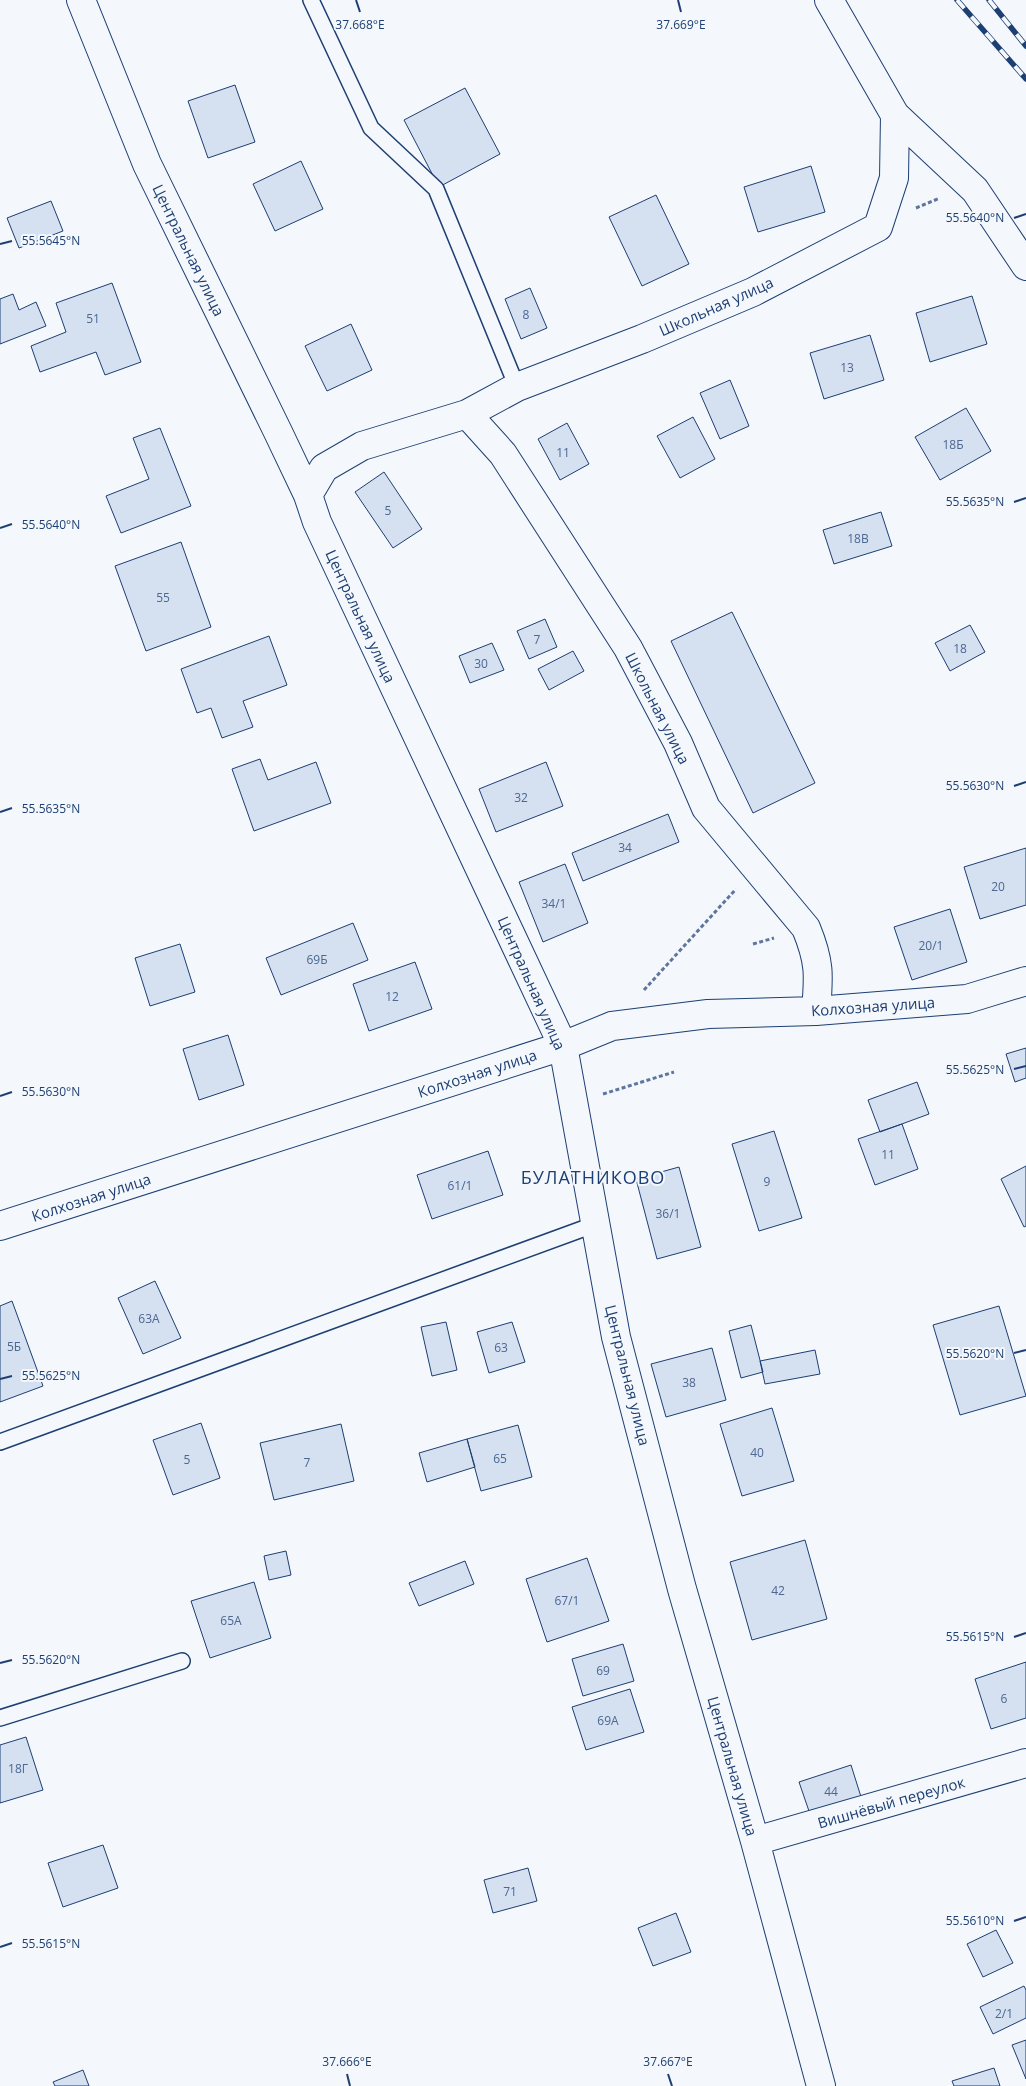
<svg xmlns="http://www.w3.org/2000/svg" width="1026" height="2086" font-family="'Open Sans',sans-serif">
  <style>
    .building { fill: #d5e0f0; stroke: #1d3f73 }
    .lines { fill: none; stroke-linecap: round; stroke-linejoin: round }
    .lane-casing { stroke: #1d3f73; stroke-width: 18 }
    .street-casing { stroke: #1d3f73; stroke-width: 30 }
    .path { stroke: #5e769c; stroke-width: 3; stroke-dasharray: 4 2.5; stroke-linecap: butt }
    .lane { stroke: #f4f7fb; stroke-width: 15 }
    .street { stroke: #f4f7fb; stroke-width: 28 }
    .rail-casing { stroke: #1d3f73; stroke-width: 5.5 }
    .rail { stroke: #f4f7fb; stroke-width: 4; stroke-dasharray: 11; stroke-linecap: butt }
    .ticks { fill: none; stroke: #1d3f73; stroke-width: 2 }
    .labels { text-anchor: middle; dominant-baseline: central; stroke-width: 4; stroke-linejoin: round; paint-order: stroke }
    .number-label { font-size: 12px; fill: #4b6792 }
    .street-label { font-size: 15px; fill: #1d3f73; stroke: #f4f7fb }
    .quarter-label { font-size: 18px; letter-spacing: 1px; fill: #1d3f73; stroke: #f4f7fb }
    .ticks-label { font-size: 12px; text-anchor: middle; fill: #1d3f73; stroke: #f4f7fb; stroke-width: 4; stroke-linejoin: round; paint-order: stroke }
  </style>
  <rect width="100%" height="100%" fill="#f4f7fb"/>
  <path class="building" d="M235,85L255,142L208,158L188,101Z
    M465,88L500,154L439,187L404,120Z
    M301,161L323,209L275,231L253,184Z
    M811,166L825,212L758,232L744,187Z
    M656,195L689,264L642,286L609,217Z
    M51,201L63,231L19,248L7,218Z
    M112,283L141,362L105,375L96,352L40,372L31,346L66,332L56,303Z
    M530,288L547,328L521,339L505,299Z
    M13,294L19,310L36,302L46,326L0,344V299Z
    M972,296L987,344L930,362L916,313Z
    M351,324L372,370L327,391L305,346Z
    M870,335L884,380L824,399L810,353Z
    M730,380L749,426L720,439L700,393Z
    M966,408L991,451L940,480L915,437Z
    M693,417L715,459L680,478L657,436Z
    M567,423L589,464L560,480L538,439Z
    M160,428L191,506L121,533L106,496L149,479L133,438Z
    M384,472L422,529L393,548L355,492Z
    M881,512L892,546L834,564L823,530Z
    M181,542L211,627L146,651L115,566Z
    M732,612L815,783L753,813L671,641Z
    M545,619L557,647L529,659L517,631Z
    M970,625L985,652L950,671L935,643Z
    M269,636L287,685L243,701L253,727L222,738L211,708L197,713L181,669Z
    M492,643L504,670L470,683L459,656Z
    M573,651L584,671L549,690L538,669Z
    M260,759L268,780L316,762L331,803L254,831L232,769Z
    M546,762L563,806L496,832L479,789Z
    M668,814L679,842L583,881L572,853Z
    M1026,848V905L980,919L964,867Z
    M565,864L588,923L543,942L519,882Z
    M950,909L967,962L912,980L894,927Z
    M353,923L368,960L281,995L266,958Z
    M180,944L195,992L150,1006L135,958Z
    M415,962L432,1009L369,1031L353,984Z
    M228,1035L244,1085L199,1100L183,1049Z
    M1026,1048V1078L1015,1082L1006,1054Z
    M917,1082L929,1114L880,1132L868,1100Z
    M902,1124L918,1169L875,1185L858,1139Z
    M774,1131L802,1218L759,1231L732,1144Z
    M488,1151L503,1195L432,1219L417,1175Z
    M1026,1166V1226L1024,1227L1001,1179Z
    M679,1167L701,1247L657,1259L636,1179Z
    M155,1281L181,1338L143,1354L118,1298Z
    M12,1301L43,1386L0,1402V1306Z
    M999,1306L1026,1396L960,1415L933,1325Z
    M446,1322L457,1370L432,1376L421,1327Z
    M512,1322L525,1362L489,1373L477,1332Z
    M751,1325L763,1372L741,1378L729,1331Z
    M712,1348L726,1400L666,1417L651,1364Z
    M815,1350L820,1374L765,1384L760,1361Z
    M772,1408L794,1481L742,1496L720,1424Z
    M201,1423L220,1478L173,1495L153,1440Z
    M341,1424L354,1481L274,1500L260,1443Z
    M518,1425L532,1477L481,1491L467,1439Z
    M467,1439L475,1467L427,1482L419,1453Z
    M805,1540L827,1619L752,1640L730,1562Z
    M286,1551L291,1575L269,1580L264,1556Z
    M587,1558L609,1621L547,1642L526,1579Z
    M465,1561L474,1584L419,1606L409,1583Z
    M254,1582L271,1638L210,1658L191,1601Z
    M623,1644L634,1681L583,1696L572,1659Z
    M1026,1662V1718L991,1729L975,1679Z
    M630,1689L644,1732L586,1750L572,1707Z
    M26,1737L43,1790L0,1803V1745Z
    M851,1765L862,1800L811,1817L799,1782Z
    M103,1845L118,1888L63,1907L48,1863Z
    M528,1868L537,1901L493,1913L484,1880Z
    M676,1913L691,1952L653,1966L638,1928Z
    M996,1930L1013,1963L983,1977L967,1944Z
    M1024,1986L1026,1990V2018L993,2034L980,2007Z
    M1026,2040V2079L1012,2045Z
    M994,2068L1000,2086H954L952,2081Z
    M83,2070L89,2086H55L53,2082Z"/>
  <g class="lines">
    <g class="lane-casing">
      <path id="lane" d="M311,0L371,128L436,189L517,387
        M0,1442L596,1224
        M0,1718L182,1661"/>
    </g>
    <g class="street-casing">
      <path id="street" d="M81,0L147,164L278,432L308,495L317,522L563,1046L616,1337L682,1589L755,1841L821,2086
        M895,115L975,190L1026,266
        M467,414L503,454L628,648L678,743L706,808L806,928C820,962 819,975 816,1011
        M308,495L324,468L362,446L467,414L517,387L642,339L753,292L878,227L894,178L895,115L829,0
        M0,1226L563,1046L612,1026L708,1014L816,1011L967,999L1026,981
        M755,1841L1026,1763"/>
    </g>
    <path class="path" d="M916,208L940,198
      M753,944L774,938
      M644,990L736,889
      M603,1094L674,1072"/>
    <use href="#lane" class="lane"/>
    <use href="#street" class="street"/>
    <g class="rail-casing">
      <path id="rail" d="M957,0L1026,79
        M989,0L1026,46"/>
    </g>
    <use href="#rail" class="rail"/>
  </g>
  <path class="ticks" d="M356,0L360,12M678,0L681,12M1014,218L1026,214M0,244L12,241M1014,502L1026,498M0,528L12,524M1014,786L1026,782M0,812L12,808M1014,1069L1026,1066M0,1096L12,1092M1014,1353L1026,1350M0,1379L12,1376M1014,1637L1026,1633M0,1663L12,1660M1014,1921L1026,1917M0,1947L12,1943M347,2074L350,2086M668,2074L672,2086"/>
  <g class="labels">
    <g class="number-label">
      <text x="526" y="314">8</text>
      <text x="93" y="318">51</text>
      <text x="847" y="367">13</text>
      <text x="953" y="444">18Б</text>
      <text x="563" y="452">11</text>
      <text x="388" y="510">5</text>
      <text x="858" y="538">18В</text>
      <text x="163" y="597">55</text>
      <text x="537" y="639">7</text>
      <text x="960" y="648">18</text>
      <text x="481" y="663">30</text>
      <text x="521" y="797">32</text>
      <text x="625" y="847">34</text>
      <text x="998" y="886">20</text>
      <text x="554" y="903">34/1</text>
      <text x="931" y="945">20/1</text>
      <text x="317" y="959">69Б</text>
      <text x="392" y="996">12</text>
      <text x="888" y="1154">11</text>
      <text x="767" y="1181">9</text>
      <text x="460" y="1185">61/1</text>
      <text x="668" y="1213">36/1</text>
      <text x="149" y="1318">63А</text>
      <text x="14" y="1346">5Б</text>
      <text x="501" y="1347">63</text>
      <text x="689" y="1382">38</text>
      <text x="757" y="1452">40</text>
      <text x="500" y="1458">65</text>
      <text x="187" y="1459">5</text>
      <text x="307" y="1462">7</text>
      <text x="778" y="1590">42</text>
      <text x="567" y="1600">67/1</text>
      <text x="231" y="1620">65А</text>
      <text x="603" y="1670">69</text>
      <text x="1004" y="1698">6</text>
      <text x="608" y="1720">69А</text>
      <text x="18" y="1768">18Г</text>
      <text x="831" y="1791">44</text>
      <text x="510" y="1891">71</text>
      <text x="1004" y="2013">2/1</text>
    </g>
    <g class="street-label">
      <text transform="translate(189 250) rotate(64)">Центральная улица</text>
      <text transform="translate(716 306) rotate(-24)">Школьная улица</text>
      <text transform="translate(361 616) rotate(65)">Центральная улица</text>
      <text transform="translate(658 708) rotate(63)">Школьная улица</text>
      <text transform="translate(532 983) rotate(66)">Центральная улица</text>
      <text transform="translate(873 1006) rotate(-4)">Колхозная улица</text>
      <text transform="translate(477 1073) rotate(-18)">Колхозная улица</text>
      <text transform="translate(91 1197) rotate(-18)">Колхозная улица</text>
      <text transform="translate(628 1375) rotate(76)">Центральная улица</text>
      <text transform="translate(733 1766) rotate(74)">Центральная улица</text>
      <text transform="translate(891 1802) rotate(-16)">Вишнёвый переулок</text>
    </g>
    <g class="quarter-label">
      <text x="593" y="1177">БУЛАТНИКОВО</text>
    </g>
  </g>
  <g class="ticks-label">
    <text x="360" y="29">37.668°E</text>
    <text x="681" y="29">37.669°E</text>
    <text x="975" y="222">55.5640°N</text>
    <text x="51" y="245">55.5645°N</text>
    <text x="975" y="506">55.5635°N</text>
    <text x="51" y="529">55.5640°N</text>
    <text x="975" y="790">55.5630°N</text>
    <text x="51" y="813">55.5635°N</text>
    <text x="975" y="1074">55.5625°N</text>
    <text x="51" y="1096">55.5630°N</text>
    <text x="975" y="1358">55.5620°N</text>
    <text x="51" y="1380">55.5625°N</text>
    <text x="975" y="1641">55.5615°N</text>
    <text x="51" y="1664">55.5620°N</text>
    <text x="975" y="1925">55.5610°N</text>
    <text x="51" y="1948">55.5615°N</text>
    <text x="347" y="2066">37.666°E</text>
    <text x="668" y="2066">37.667°E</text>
  </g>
</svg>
